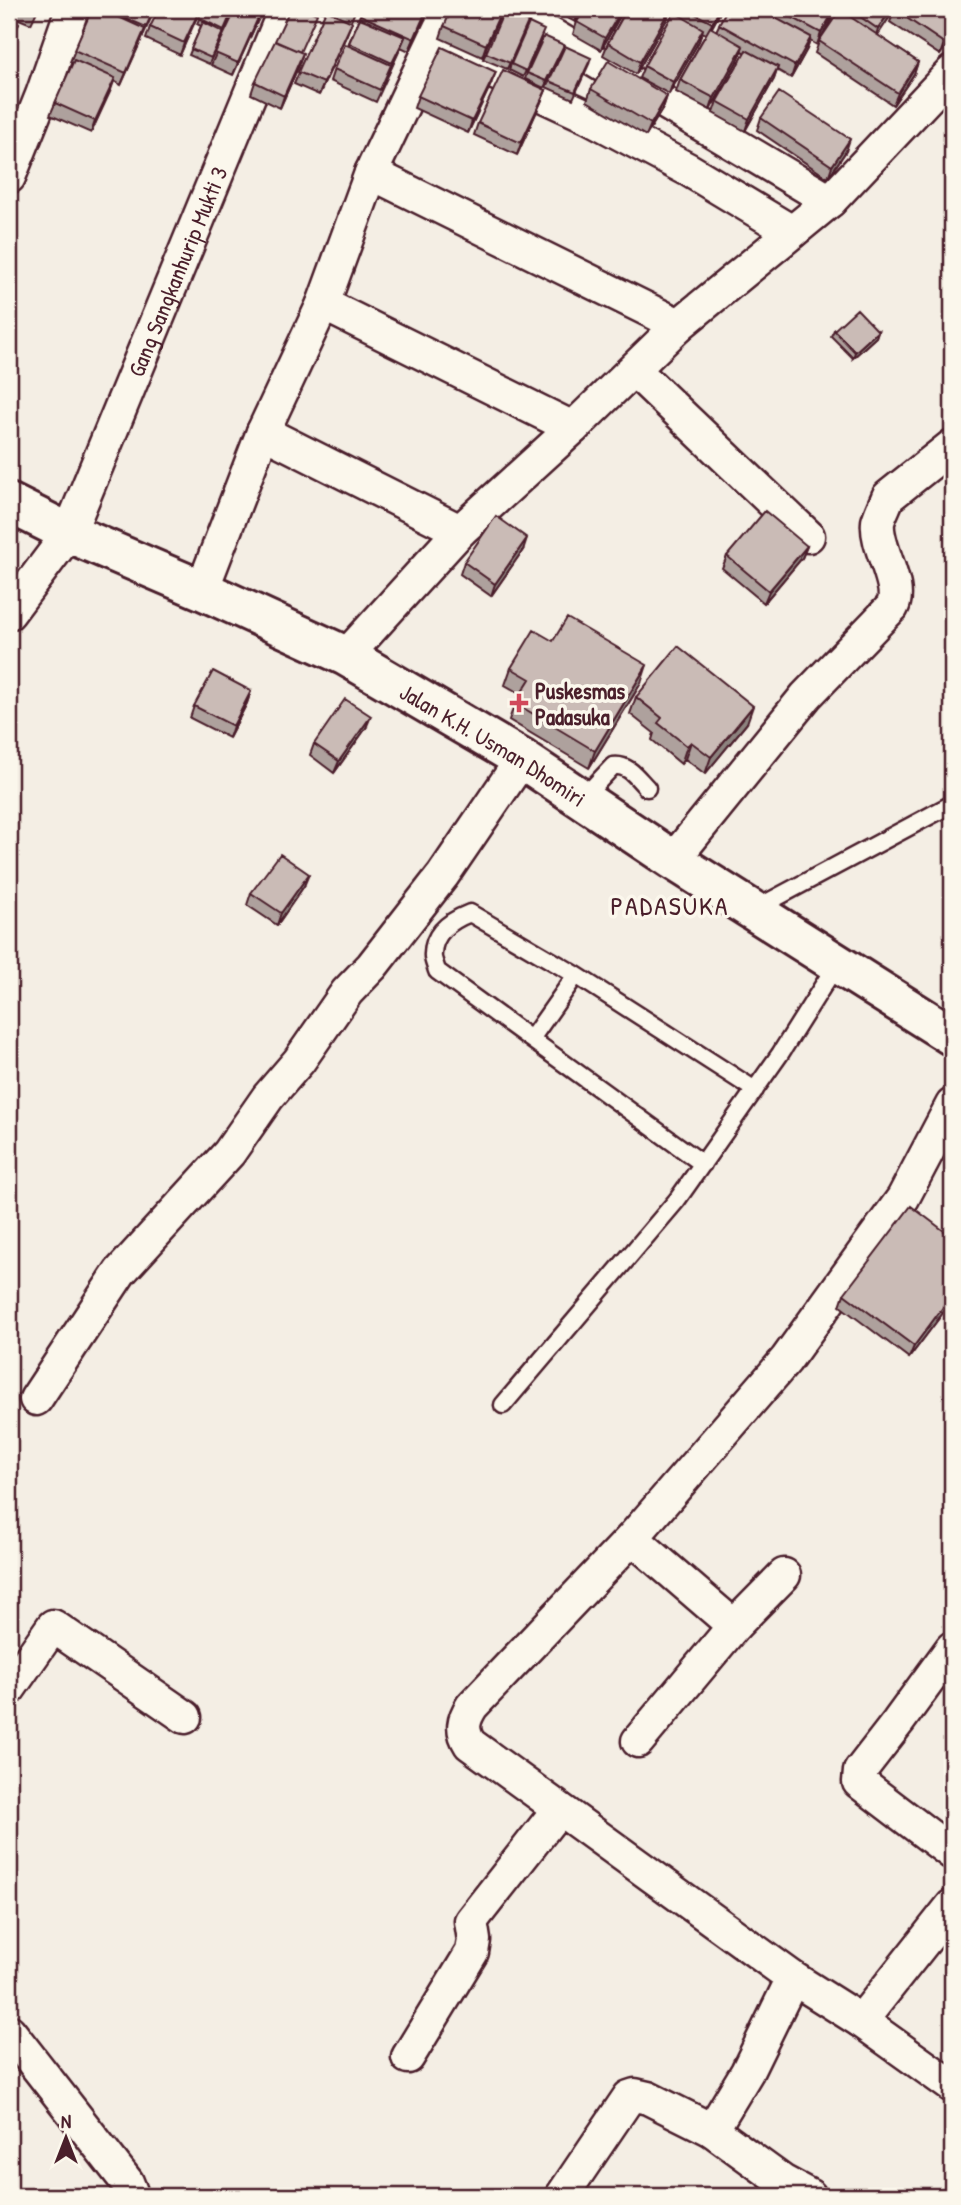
<svg xmlns="http://www.w3.org/2000/svg" width="961" height="2205" font-family="'Patrick Hand',sans-serif">
  <style>
    .lines { fill: none; stroke-linecap: round; stroke-linejoin: round }
    .lane-casing { stroke: #4a1f2b; stroke-width: 21 }
    .street-casing { stroke: #4a1f2b; stroke-width: 37 }
    .secondary-casing { stroke: #4a1f2b; stroke-width: 44 }
    .lane { stroke: #fbf7ec; stroke-width: 16 }
    .street { stroke: #fbf7ec; stroke-width: 32 }
    .secondary { stroke: #fbf7ec; stroke-width: 38 }
    .wall { fill: #aea19d; stroke: #4a1f2b; stroke-width: 2 }
    .shaded-wall { fill: #8d837f; stroke: #4a1f2b; stroke-width: 2 }
    .building { fill: #cabbb6; stroke: #4a1f2b; stroke-width: 2 }
    .poi-dot { fill: #d1495b; stroke: #fbf7ec; stroke-width: 2.5 }
    .labels { text-anchor: middle; dominant-baseline: central; stroke-width: 7; stroke-linejoin: round; paint-order: stroke }
    .street-label { font-size: 23px; fill: #4a1f2b; stroke: #fbf7ec }
    .poi-label { font-size: 23px; font-weight: bold; fill: #4a1f2b; stroke: #fbf7ec; text-anchor: start }
    .quarter-label { font-size: 26px; letter-spacing: 2px; fill: #4a1f2b; stroke: #fbf7ec }
  </style>
  <rect width="100%" height="100%" fill="#f4eee4"/>
  <filter id="ink" filterUnits="userSpaceOnUse"><feTurbulence type="fractalNoise" baseFrequency=".0143" numOctaves="2"/><feDisplacementMap in="SourceGraphic" scale="14" xChannelSelector="R" yChannelSelector="G"/><feConvolveMatrix kernelMatrix="1 2 1 2 8 2 1 2 1" color-interpolation-filters="sRGB"/></filter>
  <g filter="url(#ink)">
    <g class="lines">
      <g class="lane-casing">
        <path id="lane" d="M582,799L613,766C629,764 637,778 647,788
          M755,909L952,804
          M531,1039L576,975
          M703,1164L437,971C436,966 432,959 433,954C433,932 452,920 470,913L576,975L755,1090
          M503,1405L677,1200L780,1054L838,962"/>
      </g>
      <g class="street-casing">
        <g id="street">
          <path d="M508,9L830,201"/>
          <path d="M458,56L589,117L689,170L792,232"/>
          <path d="M371,173L679,325"/>
          <path d="M9,177L42,95L72,9"/>
          <path d="M323,304L573,428"/>
          <path d="M634,370L808,536"/>
          <path d="M263,432L460,531"/>
          <path d="M202,590L263,432L323,304L371,173L449,9"/>
          <path id="s1" d="M9,613L69,533L285,9"/>
          <path d="M346,656L460,531L573,428L679,325L830,201L952,72"/>
          <path d="M673,860L806,696L892,607C904,586 875,548 878,522C880,514 885,505 888,497L952,446"/>
          <path d="M952,1105L903,1198L786,1360L632,1538L472,1706C463,1720 461,1730 470,1744L793,1978L861,2021L952,2086"/>
          <path d="M36,1399L120,1272L229,1153L268,1097L299,1061L347,992L372,966L443,875L522,759"/>
          <path d="M632,1538L734,1626"/>
          <path d="M952,1648L898,1722L860,1771L859,1782L952,1853"/>
          <path d="M9,1689L53,1626L185,1717"/>
          <path d="M638,1741L734,1626L784,1575"/>
          <path d="M861,2021L952,1906"/>
          <path d="M9,2031L127,2182L131,2192L130,2196"/>
          <path d="M408,2057L472,1952L474,1940L471,1921L559,1809"/>
          <path d="M712,2130L747,2072L793,1978"/>
          <path d="M562,2196L629,2097L635,2095L648,2098L712,2130L782,2181L810,2196"/>
        </g>
      </g>
      <g class="secondary-casing">
        <g id="secondary">
          <path id="s2" d="M9,503L69,533L202,590L346,656L522,759L673,860L952,1036"/>
        </g>
      </g>
      <use href="#lane" class="lane"/>
      <use href="#street" class="street"/>
      <use href="#secondary" class="secondary"/>
    </g>
    <path class="wall" d="M9,9H38L31,24L9,15Z
      M89,9H155L121,85L114,81L91,133L50,115L73,63L70,62L89,16L87,15Z
      M200,9L180,55L146,39L150,27Z
      M203,9H232L229,14V20L209,64L189,55L201,26L197,24Z
      M236,9H263L233,75L211,65Z
      M315,9H356L351,21L347,34L319,95L294,84L325,13Z
      M428,9L409,51L401,47L376,102L330,81L334,69L348,45L360,15Z
      M503,9L482,57L440,38L444,26Z
      M551,9H583L575,22Z
      M585,9H624L601,50L573,34L577,22Z
      M627,9H677L674,13H675L677,9H722L711,28L716,31L727,9H779L774,17L777,19L781,9H835L832,18L820,40L843,9H895L877,35L918,62L914,74L893,105L815,53L819,42L817,45L810,41L807,49L791,78L777,70L774,79L745,131L713,113L717,101L745,53L742,51L739,58L710,110L676,92L680,80L706,34L702,32L699,41L669,94L639,78L644,66L674,13L670,11L667,19L636,74L603,55L608,43Z
      M895,10L952,37L940,55L890,22Z
      M528,22L507,69L483,59L486,53Z
      M542,37L523,77L509,70L511,64Z
      M564,45L544,88L525,79L527,73Z
      M300,52L299,65L280,108L251,94L255,82Z
      M589,64L573,99L546,87L549,81Z
      M491,84L468,133L414,108L418,96Z
      M591,89L667,96L663,108L646,136L587,101Z
      M546,90L541,102L517,155L474,135L478,123Z
      M761,118L846,151L828,178L757,130Z
      M834,330L878,331L876,337L853,358L831,336Z
      M807,546L802,558L764,603L722,568L727,556Z
      M523,550L491,596L460,574L464,562Z
      M553,641L641,683L589,768L509,720L515,703L521,694L505,685L511,668Z
      M251,691L247,703L229,738L190,718L194,706Z
      M636,697L747,723L705,774L685,759L681,764L652,740L654,733L630,714Z
      M366,728L334,773L310,755L314,744Z
      M304,886L277,925L247,905L251,893Z
      M844,1294L952,1301L909,1358L840,1306Z"/>
    <path class="shaded-wall" d="M200,9L198,15L180,55L184,43Z
      M262,9H263L233,75L238,63Z
      M427,9H428L409,51L414,39Z
      M502,9H503L482,57L486,45Z
      M580,9H583L575,22Z
      M622,9H624L601,50L605,38Z
      M670,9L667,19L636,74L640,62Z
      M720,9H722L708,35L712,23Z
      M835,9L832,18L817,45L821,33Z
      M891,9H895L874,41L878,29Z
      M352,22L347,34L319,95L324,83Z
      M145,29L141,41L121,85L126,73Z
      M703,29L699,41L669,94L673,82Z
      M952,31V37L940,55L944,43Z
      M405,37L400,49L388,75L392,63Z
      M811,37L807,49L791,78L795,66Z
      M743,46L739,58L710,110L714,98Z
      M303,53L299,65L280,108L284,96Z
      M918,62L914,74L893,105L898,93Z
      M778,67L774,79L745,131L749,119Z
      M496,72L491,84L468,133L472,121Z
      M115,78L111,90L91,133L95,121Z
      M546,90L541,102L517,155L521,143Z
      M667,96L663,108L646,136L651,124Z
      M850,139L846,151L828,178L832,166Z
      M878,331L876,337L853,358L855,352Z
      M527,538L523,550L491,596L495,584Z
      M807,546L802,558L764,603L769,591Z
      M647,665L641,683L589,768L595,751Z
      M251,691L247,703L229,738L233,726Z
      M753,706L747,723L705,774L711,757Z
      M371,716L366,728L334,773L339,761Z
      M691,742L685,759L681,764L687,746Z
      M309,874L304,886L277,925L281,913Z
      M952,1295V1301L909,1358L914,1346Z"/>
    <path class="building" d="M27,9H37L35,12Z
      M92,9H101L145,29L126,73L74,50Z
      M105,9H154L146,27Z
      M159,9H200L184,43L150,27Z
      M203,9H219L231,14L224,30L199,18Z
      M236,9H262L238,63L215,53Z
      M290,9H306L317,14L300,52L275,41Z
      M345,9H355L354,12Z
      M363,9H427L414,39L360,15Z
      M452,9H502L486,45L444,26Z
      M585,9H622L605,38L577,22Z
      M627,9H670L640,62L608,43Z
      M686,9H720L712,23Z
      M727,9H759L811,37L795,66L719,24Z
      M781,9H835L821,33L780,11Z
      M849,9H891L878,29Z
      M896,9H952V31L944,43L895,10Z
      M326,10L352,22L324,83L298,72Z
      M840,10L918,62L898,93L819,41Z
      M504,11L528,22L510,63L486,53Z
      M674,12L703,29L673,82L644,66Z
      M360,18L405,37L392,63L349,43Z
      M9,19L19,23L9,47Z
      M203,22L223,32L211,58L191,49Z
      M529,23L544,30L526,71L511,64Z
      M710,27L743,46L714,98L680,80Z
      M544,36L564,45L546,81L527,73Z
      M275,41L303,53L284,96L255,82Z
      M345,44L391,65L380,90L334,69Z
      M565,46L591,58L575,92L549,81Z
      M442,47L496,72L472,121L418,96Z
      M746,50L778,67L749,119L717,101Z
      M74,60L115,78L95,121L55,103Z
      M608,61L667,96L651,124L591,89Z
      M503,70L546,90L521,143L478,123Z
      M779,92L850,139L832,166L761,118Z
      M857,309L878,331L855,352L834,330Z
      M765,511L807,546L769,591L727,556Z
      M496,516L527,538L495,584L464,562Z
      M567,618L647,665L595,751L515,703L530,679L511,668L534,630L553,641Z
      M678,646L753,706L711,757L691,742L687,746L658,723L662,718L636,697Z
      M213,671L251,691L233,726L194,706Z
      M345,699L371,716L339,761L314,744Z
      M280,854L309,874L281,913L251,893Z
      M911,1206L952,1237V1295L914,1346L844,1294Z"/>
  </g>
  <path class="poi-dot" d="M515.5 692.5h7v7h7v7h-7v7h-7v-7h-7v-7h7z"/>
  <g class="labels">
    <g class="street-label">
      <text stroke="none"><textPath href="#s1" startOffset="383">Gang Sangkanhurip Mukti 3</textPath></text>
      <text stroke="none"><textPath href="#s2" startOffset="542">Jalan K.H. Usman Dhomiri</textPath></text>
    </g>
    <g class="poi-label">
      <text x="535" y="690">Puskesmas<tspan x="535" dy="26">Padasuka</tspan></text>
    </g>
    <g class="quarter-label">
      <text x="670" y="905">PADASUKA</text>
    </g>
  </g>
  <rect width="961" height="2205" fill="none" stroke="#fbf7ec" stroke-width="35"/>
  <rect x="18" y="18" width="926" height="2170" fill="none" stroke="#4a1f2b" stroke-width="2.5" filter="url(#ink)"/>
  <g transform="translate(66 2138)" stroke="#fbf7ec" stroke-width="5" paint-order="stroke">
  <path d="M0-5L12 26L0 18L-12 26Z" fill="#4a1f2b"/>
  <text y="-10" font-size="19" font-weight="bold" text-anchor="middle" fill="#4a1f2b">N</text>
  </g>
</svg>
